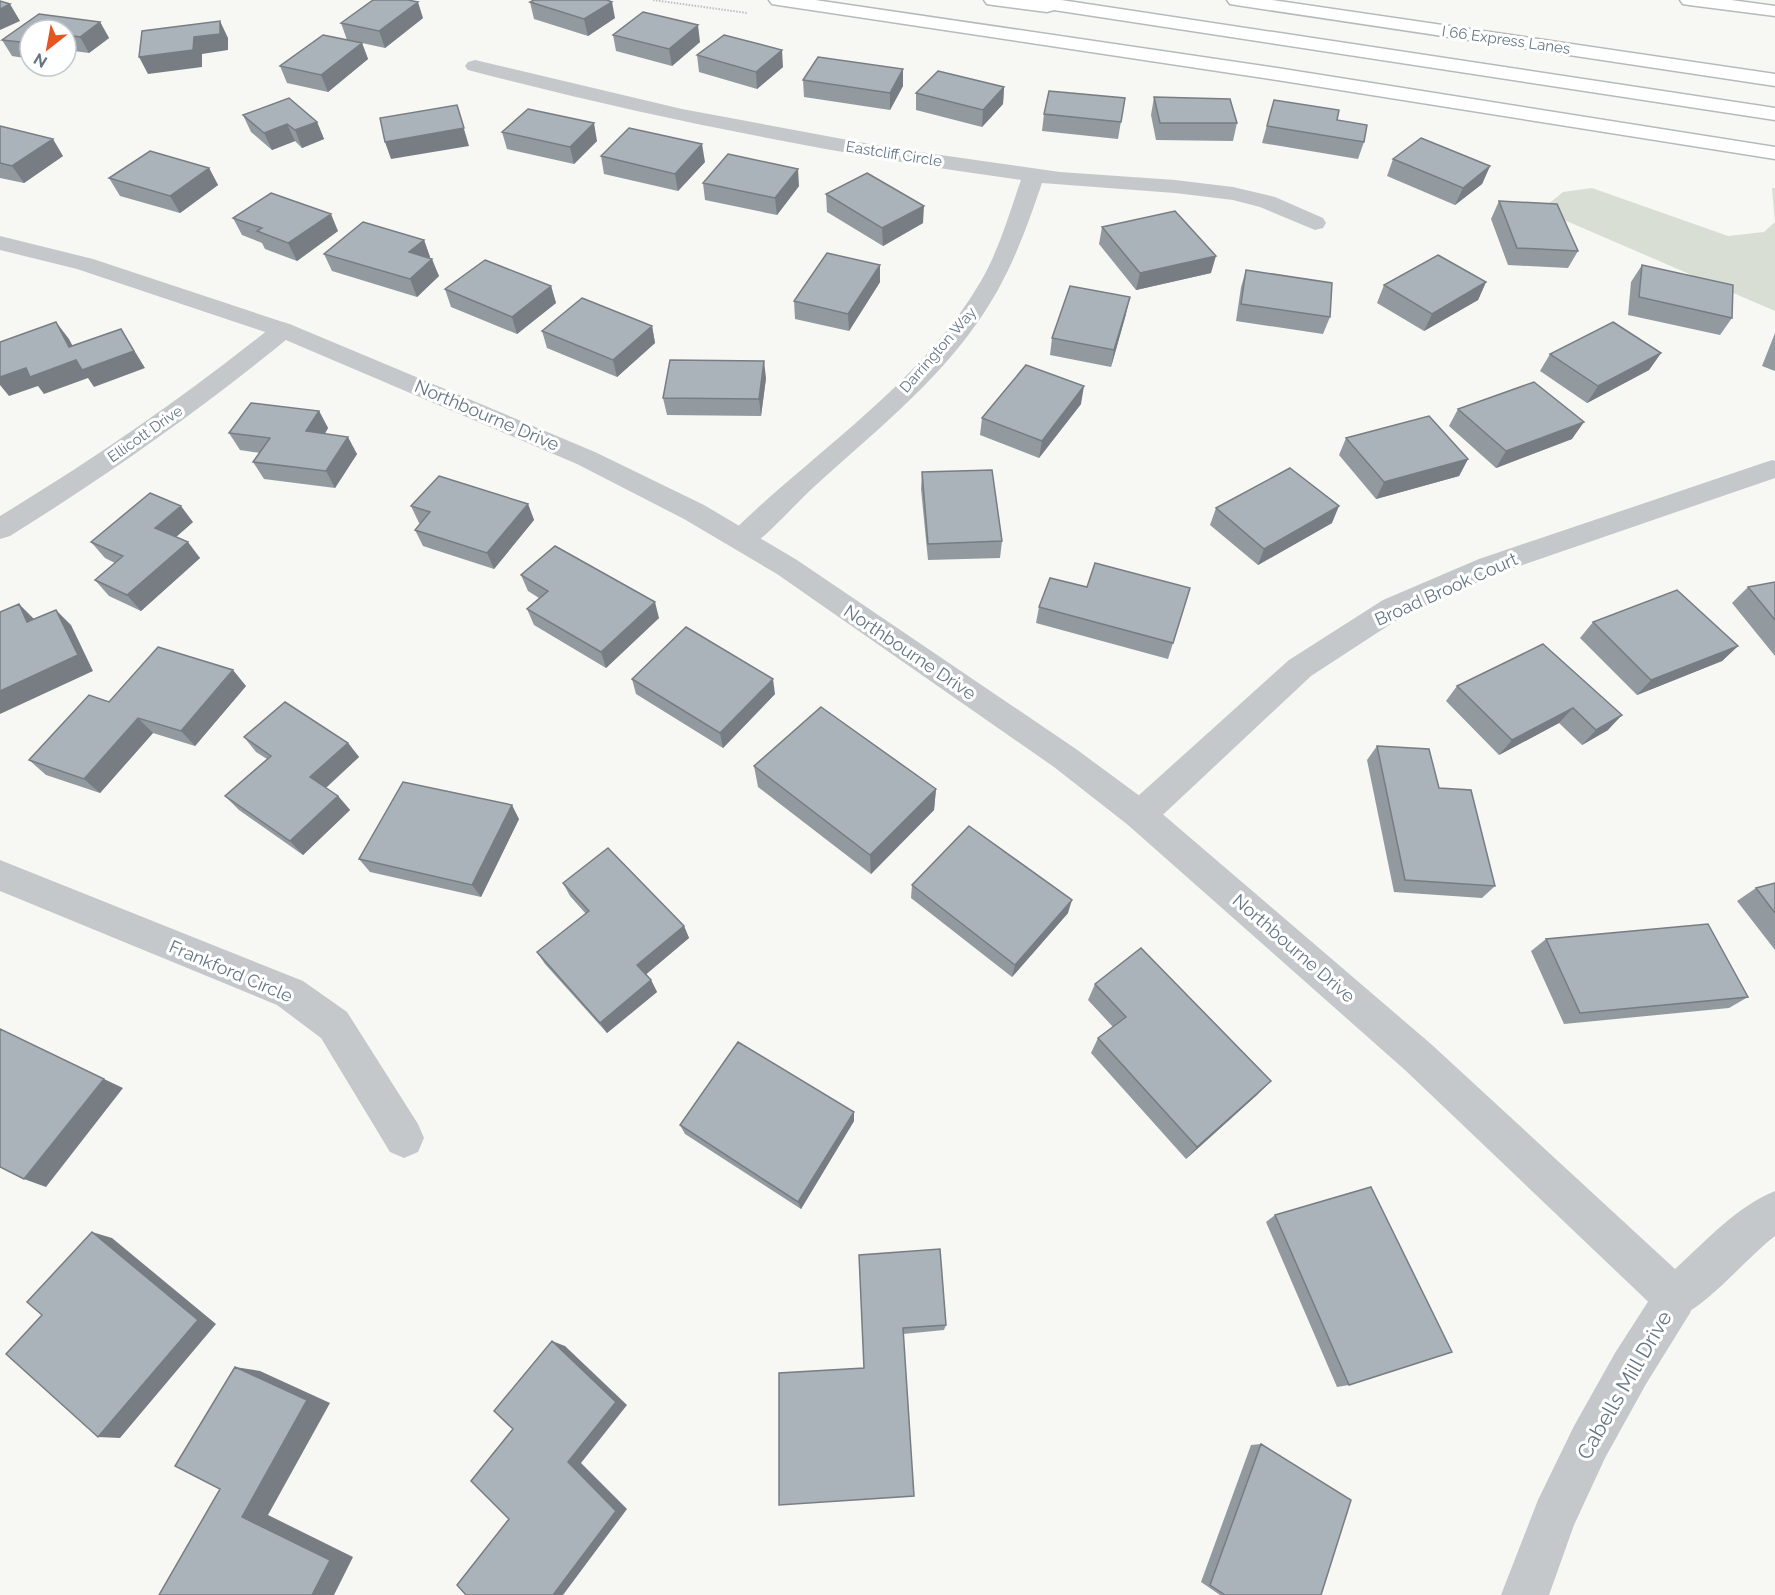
<svg xmlns="http://www.w3.org/2000/svg" width="1775" height="1595" font-family="Raleway,sans-serif">
  <style>
    .green { fill: #d8ded4 }
    .lines { fill: none; stroke-linecap: round; stroke-linejoin: round }
    .motorway-casing { stroke: #b6babd; stroke-width: 3 }
    .path { stroke: #bdc0c2; stroke-width: 2; stroke-dasharray: 1.5 1.5; stroke-linecap: butt }
    .minor { fill: #c4c8cb; fill-rule: evenodd }
    .tertiary { fill: #c4c8cb; fill-rule: evenodd }
    .motorway { fill: #fff; fill-rule: evenodd }
    .wall { fill: #929a9f }
    .shaded-wall { fill: #777d82 }
    .building { fill: #aab3b9; stroke: #777d82; stroke-width: 1.5 }
    .labels { text-anchor: middle; dominant-baseline: central; stroke-width: 6; stroke-linejoin: round; paint-order: stroke }
    .far-street-label { font-size: 15px; fill: #647685; stroke: #fff }
    .street-label { font-size: 18px; fill: #647685; stroke: #fff }
    .near-street-label { font-size: 21px; fill: #647685; stroke: #fff }
  </style>
  <rect width="100%" height="100%" fill="#f7f7f3"/>
  <path class="green" d="M1592,188L1728,236L1764,232L1775,222L1772,188H1775V311L1541,210L1563,192Z"/>
  <g class="lines">
    <g class="motorway-casing">
      <path id="motorway" d="M769,0H815L1277,68L1775,147V159L1277,80L778,5L772,4Z
        M984,0H1061L1775,108V120L1054,10L1047,12L993,5L987,4Z
        M1227,0H1272L1775,74V86L1236,5L1230,4Z
        M1680,0H1731L1775,6V16L1689,5L1683,4Z"/>
    </g>
    <path class="path" d="M653,0L747,13"/>
    <path class="minor" d="M475,60L682,109L891,148L1060,172L1175,180L1233,187L1275,197L1323,218L1326,223L1323,228L1315,230L1260,207L1233,200L1175,193L1042,183C1025,233 1008,280 977,323C933,386 872,434 816,485C796,503 774,529 753,545C746,550 740,549 732,546L728,539L732,532C815,451 922,383 981,281C999,250 1009,214 1021,180C834,154 651,118 468,70L465,66L468,62Z
      M283,322L292,325L295,330L292,335C202,409 108,475 10,536L0,539V516C96,458 187,395 274,325Z
      M1772,460L1775,461V478L1499,573L1403,616L1311,676L1152,825L1140,829L1128,825L1123,815L1128,805L1289,660L1383,600L1479,559Z
      M0,860L303,981L347,1012L418,1124L424,1138L418,1152L404,1158L390,1152L321,1038L277,1005L0,891Z
      M1675,1277L1690,1283L1696,1298L1690,1313L1646,1384L1605,1458L1574,1525L1549,1595H1501L1538,1500L1574,1426L1615,1353L1660,1283Z"/>
    <path class="tertiary" d="M0,236L93,259L292,325L595,452L704,505L797,560L1076,749L1152,805L1431,1044L1675,1269C1706,1241 1736,1207 1775,1191V1236C1744,1260 1709,1305 1675,1319L1660,1313L1405,1070L1128,825L1054,767L777,574L684,519L577,464L274,335L77,269L0,250Z"/>
    <use href="#motorway" class="motorway"/>
  </g>
  <path class="wall" d="M530,2L615,18L588,36L534,19Z
    M39,14L100,22L109,38L89,53L66,50V30H30V59L12,56L2,40Z
    M423,18L385,48L362,43L368,59L328,92L287,83L280,66L347,40L341,23Z
    M613,35L700,42L672,66L616,51Z
    M697,55L783,67L757,89L699,72Z
    M803,80L903,86L890,110L804,97Z
    M1004,87L1003,104L982,127L916,110V93Z
    M1154,97L1237,123L1233,141L1156,140L1151,115Z
    M1125,98L1118,139L1042,131L1044,114Z
    M1274,100L1337,120L1364,142L1358,159L1262,143Z
    M243,115L317,122L324,139L302,148L295,141L272,150L251,132Z
    M0,126L63,156L24,183L0,178Z
    M502,132L597,141L574,164L507,149Z
    M601,156L705,162L678,191L604,174Z
    M1393,159L1490,166L1482,184L1455,205L1387,176Z
    M209,168L218,185L180,213L120,196L109,178Z
    M703,183L799,186L777,215L705,200Z
    M826,194L923,223L883,246L827,212Z
    M1499,201L1578,251L1568,268L1508,265L1491,219Z
    M233,218L338,231L297,261L265,249L262,243L242,235Z
    M1102,227L1211,273L1136,290L1099,244Z
    M424,240L430,257L429,258L439,276L417,297L332,271L324,254Z
    M880,265V282L849,331L795,319L794,301Z
    M1642,265L1732,318L1720,335L1628,315L1631,282Z
    M1246,270L1330,317L1323,334L1236,321L1241,287Z
    M1486,282L1478,300L1424,331L1377,303L1384,285Z
    M551,286L556,303L517,334L451,307L445,289Z
    M1126,314L1111,367L1050,355L1052,338Z
    M652,326L655,343L617,377L547,348L542,331Z
    M1775,333V371L1762,366Z
    M1661,353L1649,370L1587,403L1540,371L1550,354Z
    M766,378L761,416L667,415L663,398Z
    M1081,404L1039,458L980,435L982,418Z
    M1458,409L1572,439L1496,468L1449,426Z
    M319,411L328,428L325,434L357,454L335,488L264,479L253,462L260,453L240,450L229,433Z
    M1346,438L1468,459L1459,476L1376,499L1339,455Z
    M922,472L1002,541L1000,558L928,560L921,489Z
    M528,504L534,520L494,569L423,546L415,530L420,523H419L411,506Z
    M1216,508L1332,523L1258,565L1210,525Z
    M193,522L176,537L200,558L141,611L109,596L95,580L115,563L105,558L91,542Z
    M521,575L659,618L606,668L534,625L527,609L539,598L528,591Z
    M1775,582V656L1732,603L1748,587Z
    M1087,587L1173,643L1168,659L1036,623L1039,607Z
    M1593,622L1738,646L1722,661L1637,695L1580,638Z
    M1543,644L1608,730L1582,745L1559,723L1499,755L1446,701L1457,686Z
    M632,679L775,694L723,748L636,694Z
    M246,686L195,746L153,733L100,793L46,775L29,760L109,702Z
    M244,737L348,743L359,757L326,788L338,796L350,810L303,855L239,810L225,796L267,759L256,752Z
    M1377,746L1439,788L1495,886L1482,898L1394,892L1367,760Z
    M754,766L936,789L934,810L871,874L758,787Z
    M519,819L481,897L370,872L359,859Z
    M563,883L684,926L689,938L646,974L651,980L657,992L607,1033L545,964L537,952L586,914L570,896Z
    M1775,883V950L1737,901L1756,888Z
    M912,885L1068,913L1012,977L911,898Z
    M1546,939L1748,997L1729,1008L1564,1024L1531,951Z
    M1095,984L1258,1094L1186,1159L1091,1053L1098,1038L1113,1027L1088,1000Z
    M854,1112V1121L801,1209L685,1134L680,1125Z
    M1275,1215L1349,1385L1337,1387L1266,1222Z
    M859,1255L946,1325L944,1330L903,1334L914,1496L864,1368Z
    M1261,1444L1321,1595H1220L1201,1582L1251,1445Z"/>
  <path class="shaded-wall" d="M418,2L423,18L385,48L379,31Z
    M612,2L615,18L588,36L584,19Z
    M10,4L20,21L0,30V9Z
    M220,21L228,38V50L202,54V67L148,74L139,57Z
    M100,22L109,38L89,53L80,37Z
    M698,25L700,42L672,66L669,49Z
    M362,43L368,59L328,92L321,75Z
    M782,50L783,67L757,89L756,72Z
    M903,69V86L890,110V93Z
    M1004,87L1003,104L982,127L983,110Z
    M457,105L469,146L391,159L385,142Z
    M317,122L324,139L302,148L295,130Z
    M594,123L597,141L574,164L570,147Z
    M287,124L295,141L272,150L264,133Z
    M53,139L63,156L24,183L12,166Z
    M702,144L705,162L678,191L675,174Z
    M1490,166L1482,184L1455,205L1463,188Z
    M209,168L218,185L180,213L170,196Z
    M798,169L799,186L777,215L775,198Z
    M924,206L923,223L883,246L882,228Z
    M331,214L338,231L297,261L288,243Z
    M424,240L430,257L416,270L409,252Z
    M1216,256L1211,273L1136,290L1140,273Z
    M432,259L439,276L417,297L410,279Z
    M880,265V282L849,331L848,314Z
    M1486,282L1478,300L1424,331L1432,314Z
    M551,286L556,303L517,334L512,317Z
    M1130,297L1126,314L1111,367L1114,350Z
    M56,322L69,339L82,364L69,347Z
    M652,326L655,343L617,377L613,360Z
    M121,329L145,368L94,387L88,378L44,394L38,386L9,396L0,385V377L26,368Z
    M1661,353L1649,370L1587,403L1598,386Z
    M764,361L766,378L761,416L759,399Z
    M1084,386L1081,404L1039,458L1042,441Z
    M319,411L328,428L315,448L306,431Z
    M1584,422L1572,439L1496,468L1506,451Z
    M348,437L357,454L335,488L326,471Z
    M1468,459L1459,476L1376,499L1384,482Z
    M528,504L534,520L494,569L487,553Z
    M181,506L193,522L168,544L155,528Z
    M1339,506L1332,523L1258,565L1264,549Z
    M188,542L200,558L141,611L127,595Z
    M655,602L659,618L606,668L601,652Z
    M19,604L35,620L27,622Z
    M56,610L71,625L93,671L0,714V691Z
    M1738,646L1722,661L1637,695L1651,680Z
    M233,670L246,686L195,746L181,731Z
    M773,679L775,694L723,748L720,733Z
    M1573,708L1559,723L1499,755L1512,740Z
    M1622,715L1608,730L1582,745L1596,730Z
    M138,718L153,733L100,793L84,779Z
    M348,743L359,757L322,791L310,777Z
    M936,789L934,810L871,874L870,855Z
    M338,796L350,810L303,855L290,841Z
    M512,805L519,819L481,897L472,885Z
    M1072,900L1068,913L1012,977L1015,965Z
    M684,926L689,938L643,977L637,965Z
    M651,980L657,992L607,1033L600,1023Z
    M104,1079L123,1088L46,1187L24,1179Z
    M1271,1081L1258,1094L1186,1159L1197,1147Z
    M854,1112V1121L801,1209L798,1202Z
    M92,1232L112,1238L216,1324L120,1438L98,1437Z
    M552,1341L565,1346L627,1405L581,1463L627,1509L563,1595H553L568,1462Z
    M235,1367L260,1371L330,1403L268,1515L353,1557L334,1595H312L242,1517Z"/>
  <path class="building" d="M373,0H408L418,2L379,31L341,23Z
    M534,0H607L612,2L584,19L530,2Z
    M0,1L10,4L0,9Z
    M643,12L698,25L669,49L613,35Z
    M39,14L100,22L80,37L66,35V30H30V43L2,40Z
    M220,21V34L194,37L193,50L139,57L142,31Z
    M323,35L362,43L321,75L280,66Z
    M724,35L782,50L756,72L697,55Z
    M818,57L903,69L890,93L803,80Z
    M938,71L1004,87L983,110L916,93Z
    M1049,91L1125,98L1121,122L1044,114Z
    M1154,97L1230,99L1237,123H1160Z
    M289,98L317,122L295,130L287,124L264,133L243,115Z
    M1274,100L1339,110L1337,120L1367,125L1364,142L1267,126Z
    M457,105L464,128L385,142L380,118Z
    M528,109L594,123L570,147L502,132Z
    M0,126L53,139L12,166L0,163Z
    M629,128L702,144L675,174L601,156Z
    M1421,138L1490,166L1463,188L1393,159Z
    M150,151L209,168L170,196L109,178Z
    M728,154L798,169L775,198L703,183Z
    M867,173L924,206L882,228L826,194Z
    M271,193L331,214L288,243L257,231L262,228L233,218Z
    M1499,201L1557,204L1578,251L1517,248Z
    M1175,211L1216,256L1140,273L1102,227Z
    M363,222L424,240L409,252L432,259L410,279L324,254Z
    M827,253L880,265L848,314L794,301Z
    M1438,255L1486,282L1432,314L1384,285Z
    M485,260L551,286L512,317L445,289Z
    M1642,265L1733,285L1732,318L1639,297Z
    M1246,270L1332,283L1330,317L1241,304Z
    M1070,286L1130,297L1114,350L1052,338Z
    M582,298L652,326L613,360L542,331Z
    M56,322L69,347L121,329L134,351L82,370L76,360L30,377L26,368L0,377V342Z
    M1613,322L1661,353L1598,386L1550,354Z
    M670,360L764,361L759,399L663,398Z
    M1026,365L1084,386L1042,441L982,418Z
    M1534,382L1584,422L1506,451L1458,409Z
    M251,403L319,411L306,431L348,437L326,471L253,462L270,438L229,433Z
    M1429,416L1468,459L1384,482L1346,438Z
    M1290,468L1339,506L1264,549L1216,508Z
    M992,470L1002,541L928,544L922,472Z
    M439,476L528,504L487,553L415,530L430,512L411,506Z
    M150,493L181,506L155,528L188,542L127,595L95,580L123,556L91,542Z
    M555,546L655,602L601,652L527,609L548,591L521,575Z
    M1095,563L1190,588L1173,643L1039,607L1050,578L1087,587Z
    M1775,582V620L1748,587Z
    M1677,590L1738,646L1651,680L1593,622Z
    M19,604L27,622L56,610L78,655L0,691V612Z
    M686,627L773,679L720,733L632,679Z
    M1543,644L1622,715L1596,730L1573,708L1512,740L1457,686Z
    M158,647L233,670L181,731L138,718L84,779L29,760L89,695L109,702Z
    M285,702L348,743L310,777L338,796L290,841L225,796L271,756L244,737Z
    M821,707L936,789L870,855L754,766Z
    M1377,746L1429,749L1439,788L1471,790L1495,886L1405,880Z
    M403,782L512,805L472,885L359,859Z
    M969,826L1072,900L1015,965L912,885Z
    M608,848L684,926L637,965L651,980L600,1023L537,952L589,911L563,883Z
    M1775,883V913L1756,888Z
    M1708,924L1748,997L1580,1013L1546,939Z
    M1141,948L1271,1081L1197,1147L1098,1038L1126,1017L1095,984Z
    M0,1029L104,1079L24,1179L0,1167Z
    M738,1042L854,1112L798,1202L680,1125Z
    M1371,1187L1452,1352L1349,1385L1275,1215Z
    M92,1232L198,1320L98,1437L6,1354L42,1315L27,1302Z
    M940,1249L946,1325L903,1328L914,1496L779,1505V1373L864,1368L859,1255Z
    M552,1341L616,1402L568,1462L616,1511L553,1595H466L457,1585L509,1519L471,1481L513,1429L494,1411Z
    M235,1367L307,1400L242,1517L330,1560L312,1595H159L220,1489L175,1466Z
    M1261,1444L1351,1500L1321,1595H1225L1210,1585Z"/>
  <g class="labels">
    <g class="far-street-label">
      <text transform="translate(1506 40) rotate(8)">I 66 Express Lanes</text>
      <text transform="translate(894 154) rotate(9)">Eastcliff Circle</text>
      <text transform="translate(938 350) rotate(-49)">Darrington Way</text>
      <text transform="translate(145 434) rotate(-35)">Ellicott Drive</text>
    </g>
    <g class="street-label">
      <text transform="translate(487 415) rotate(23)">Northbourne Drive</text>
      <text transform="translate(1446 589) rotate(-24)">Broad Brook Court</text>
      <text transform="translate(910 652) rotate(34)">Northbourne Drive</text>
      <text transform="translate(1294 948) rotate(41)">Northbourne Drive</text>
      <text transform="translate(231 971) rotate(23)">Frankford Circle</text>
    </g>
    <g class="near-street-label">
      <text transform="translate(1624 1385) rotate(-60)">Cabells Mill Drive</text>
    </g>
  </g>
  <g transform="translate(48 48) rotate(211)"><circle r="28" fill="#ffffff" stroke="#c1c8ce" stroke-width="1.5"/>
  <path d="M0-4.5L10 22L0 15L-10 22Z" fill="#e95321"/>
  <text y="-9" font-size="16" font-weight="bold" text-anchor="middle" fill="#647685">N</text>
  </g>
</svg>
